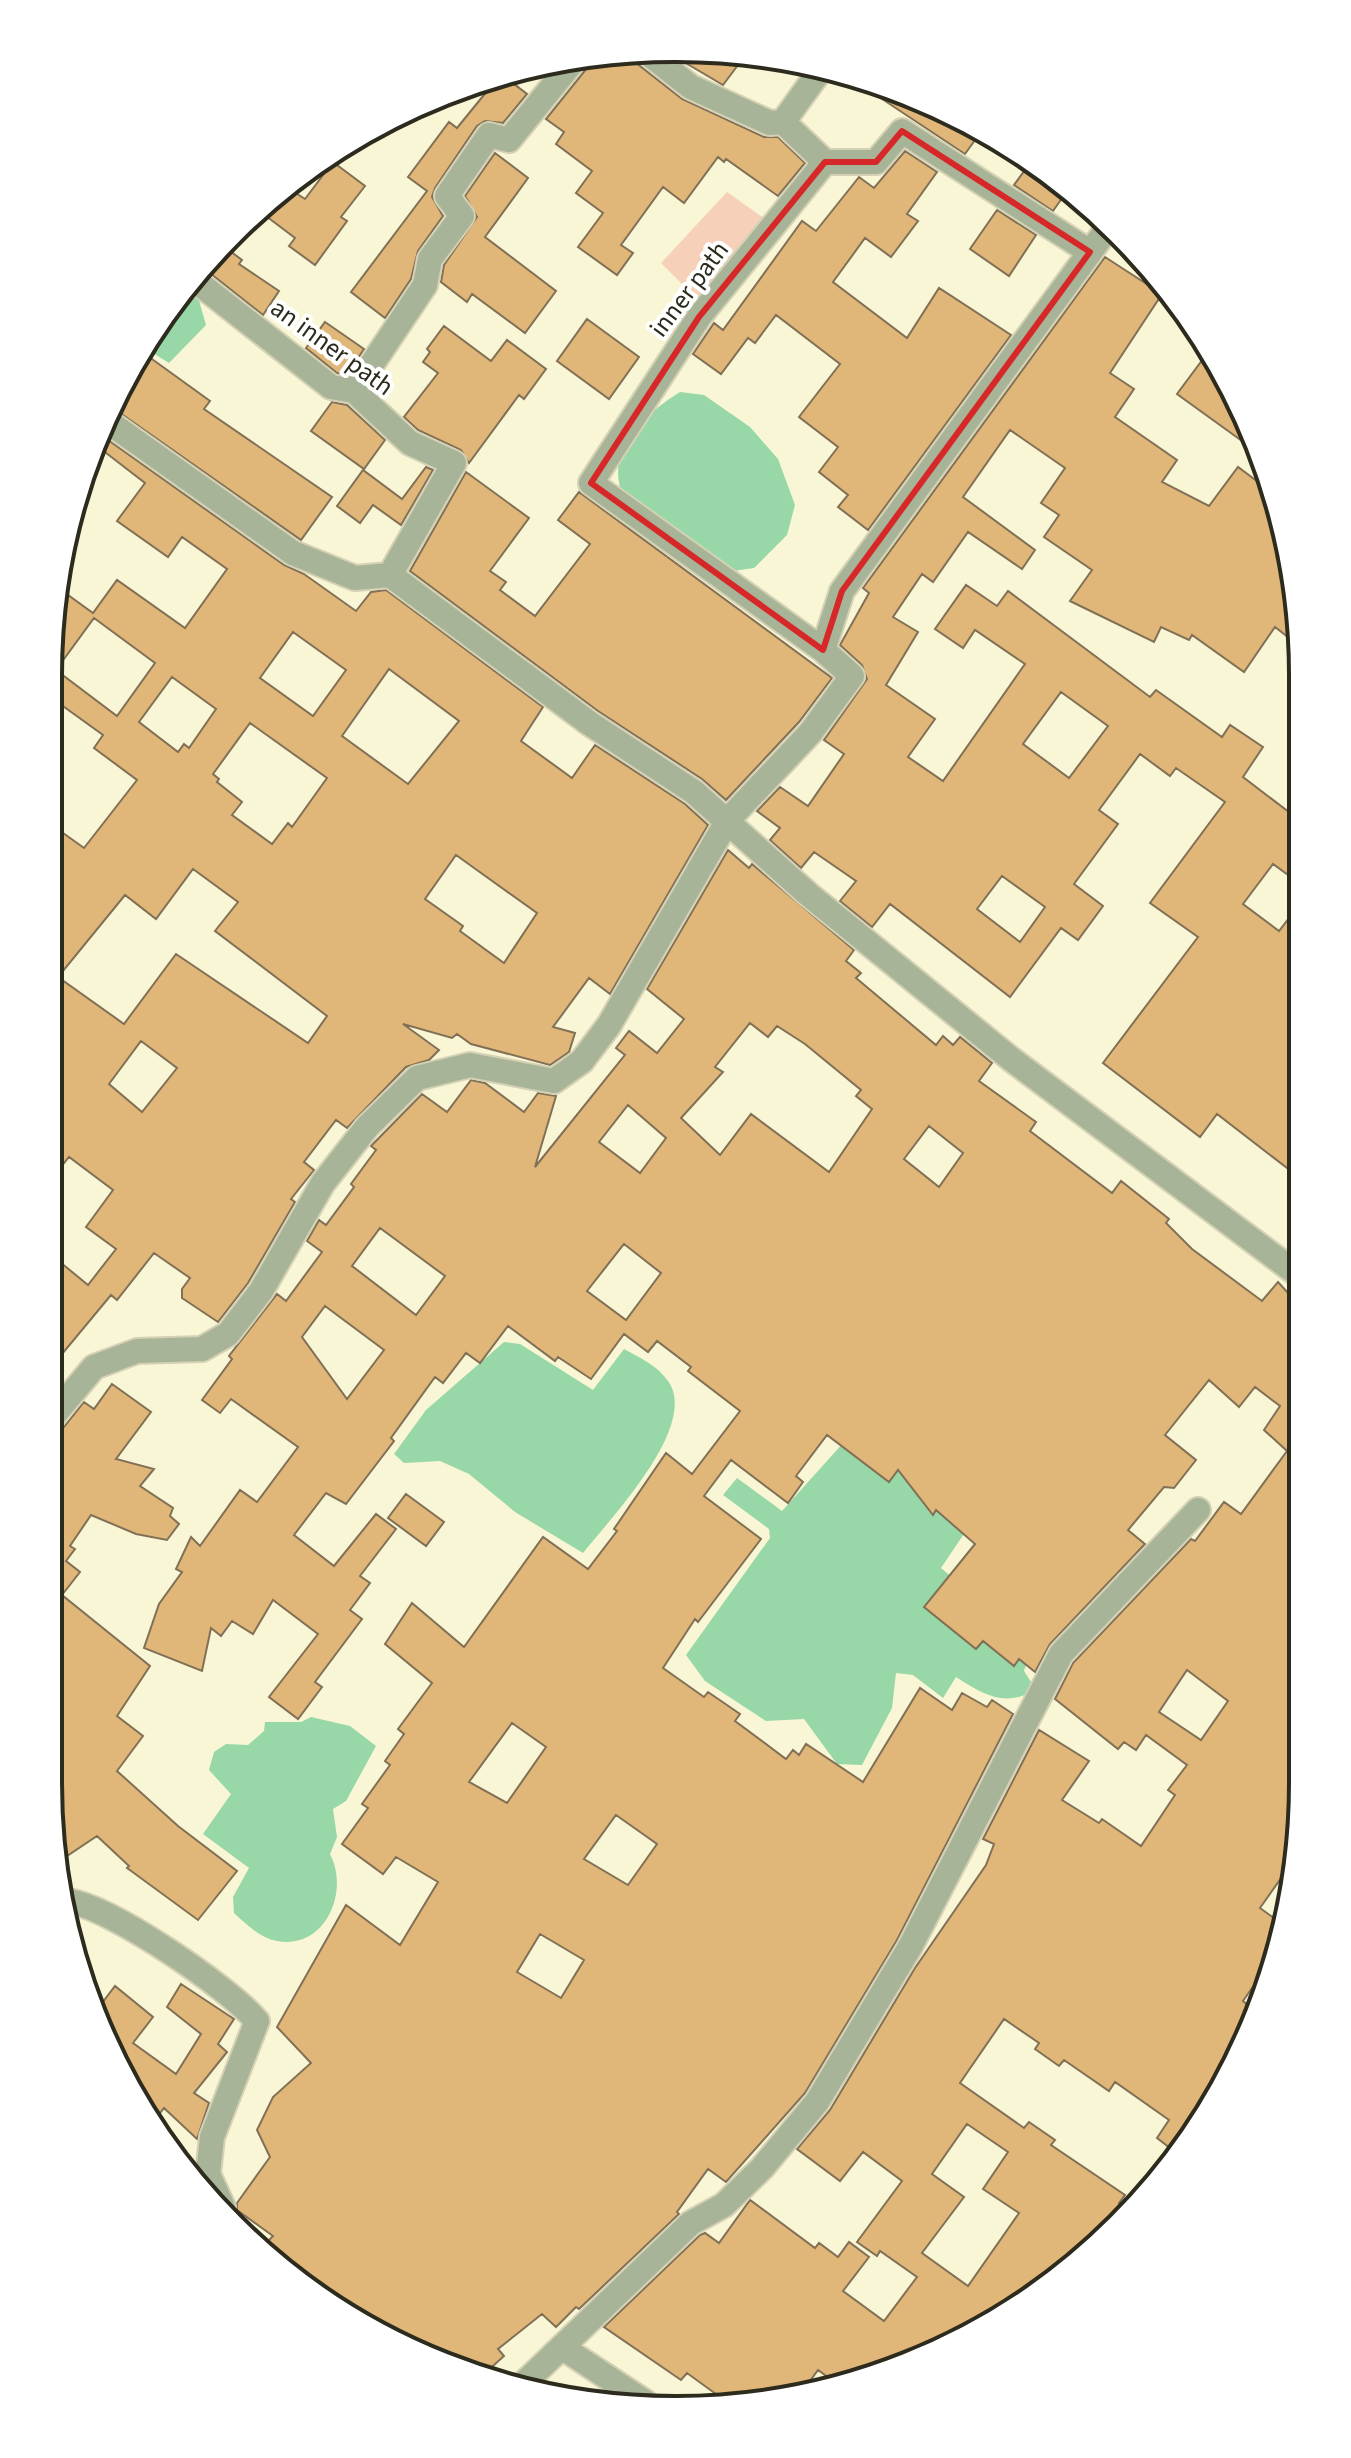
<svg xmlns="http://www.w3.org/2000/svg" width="1351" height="2458" font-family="'Source Sans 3',sans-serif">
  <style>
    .green { fill: #f7d0b9 }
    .water { fill: #98d7a7 }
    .building { fill: #e0b778; stroke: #817056; stroke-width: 2; fill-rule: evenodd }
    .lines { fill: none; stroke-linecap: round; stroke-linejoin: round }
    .minor-casing { stroke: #d4d1b4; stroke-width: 28 }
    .minor { stroke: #a8b498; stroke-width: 24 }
    .marked { fill: none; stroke: #d62828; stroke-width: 6; stroke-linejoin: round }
    .labels { text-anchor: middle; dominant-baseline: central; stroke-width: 8; stroke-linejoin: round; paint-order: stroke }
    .street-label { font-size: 26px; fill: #2c2b1e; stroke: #fff }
    .rim { fill: none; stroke: #2c2b1e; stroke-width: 4 }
  </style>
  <rect width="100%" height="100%" fill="#f9f6d5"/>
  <path class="green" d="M727,192L772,224L711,302L687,289L661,263Z"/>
  <path class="water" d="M186,287L198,297L206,325L169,363L143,347Z
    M680,392L704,395L750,427L778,459L795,505L787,535L754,568L733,571L620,487C609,445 648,412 680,392Z
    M504,1342L520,1344L593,1390L624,1349C640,1358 657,1365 668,1381C700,1425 610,1519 583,1553L515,1512L469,1474L440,1461L404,1463L394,1454L426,1410Z
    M853,1432L978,1513L941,1568L1033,1645L1024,1671L1031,1682V1692C1003,1707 981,1693 956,1677L943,1698L913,1675L896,1673L892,1708L862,1765L837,1764L804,1719L766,1721L705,1681L686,1655L770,1538L769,1529L723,1495L737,1478L782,1511Z
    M311,1717L350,1726L376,1746L346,1801L333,1809L337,1837L330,1854C350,1892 325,1950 277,1941C260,1938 246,1924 234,1913L233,1897L249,1868L203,1834L231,1794L209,1770L214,1752L226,1744L248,1745L264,1731L265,1722H301Z"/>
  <path class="building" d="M629,50L635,62L682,99L764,137H778L805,163L778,196L726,159L724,162L718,157L684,203L663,187L621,245L633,253L617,275L578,247L603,213L576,193L592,171L556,144L564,132L546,119L587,68L589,57Z
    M692,51L706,52L747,53L723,85L684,62Z
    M501,74L527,94L503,123L485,121L477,126L435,188L432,197L443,216L418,251L411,279L385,318L351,292L427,191L408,177L449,122L457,128Z
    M875,81H877L983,129L965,154L870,91Z
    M905,151L937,172L907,214L918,221L891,257L865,238L833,282L907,338L939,288L1011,335L868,530L838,507L848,495L819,472L838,447L799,417L840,364L776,315L755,343L748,338L721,374L693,354L714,323L723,330L802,221L816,231L859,177L874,188Z
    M495,153L528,178L485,237L556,291L525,333L472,294L467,302L441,282L444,265L477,217L465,196Z
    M333,162L365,186L341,217L347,221L315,265L289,246L295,238L258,210L285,186L305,199Z
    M1030,163L1067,191L1053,211L1014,185Z
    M997,210L1036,235L1009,276L970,249Z
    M222,245L242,260L239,264L279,291L263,315L201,266Z
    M1105,257L1162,294L1110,373L1134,389L1115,417L1177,460L1162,482L1209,506L1238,467L1274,494L1298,594V645L1275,627L1244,672L1192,635L1189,640L1161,627L1154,642L1070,601L1092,570L1044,537L1059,515L1041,503L1065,468L1010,430L963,497L1035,550L1022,569L968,532L933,582L922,574L893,617L918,632L886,685L935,719L908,757L943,781L1025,664L975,630L963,648L935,629L966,585L997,606L1008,591L1150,697L1156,690L1222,737L1230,725L1263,747L1243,777L1298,819L1288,835L1298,843L1299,883L1273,864L1243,904L1279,931L1299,905L1300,1178L1217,1114L1200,1137L1103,1063L1198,937L1150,903L1225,802L1176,768L1170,776L1140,754L1099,810L1118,824L1074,884L1103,906L1078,940L1061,928L1010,997L890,904L872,927L840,901L856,881L814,852L801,868L770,840L780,828L757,811L780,787L808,806L844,754L824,740L867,679L862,665L840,645L869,593L863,588ZM1061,692L1108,726L1069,778L1023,744ZM1002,876L1045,907L1020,942L977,909Z
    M587,319L639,357L609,399L557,361Z
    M325,322L364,349L347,375L337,373L306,348Z
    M444,326L491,361L507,340L546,369L524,399L519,395L469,463L461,450L418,430L404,417L438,373L423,362L430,352L427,349Z
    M1209,351L1231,395L1260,454L1177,394Z
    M145,354L210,401L204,409L332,497L301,540L113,408L124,381Z
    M332,402L347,405L385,440L364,469L311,431Z
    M101,435L284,565L304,574L356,611L371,592L386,590L543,707L521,741L572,778L595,745L685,804L708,825L610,994L589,978L553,1027L575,1033L569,1052L550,1065L471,1044L457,1034L452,1038L403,1024L439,1050L429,1060L406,1067L347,1128L336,1120L304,1162L314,1170L291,1199L295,1202L248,1283L218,1322L182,1298V1289L190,1278L154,1253L117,1300L111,1295L48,1371L49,1253L88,1285L116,1249L86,1227L113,1190L69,1157L49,1182V823L84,848L137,780L94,748L103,735L49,696V635L57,587L93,613L117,580L185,628L227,569L182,537L168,557L117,521L145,483L97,446ZM94,618L155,663L117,716L56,670ZM293,632L346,670L313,716L260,678ZM389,669L459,721L408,784L342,736ZM172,677L216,709L189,748L184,744L178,752L139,722ZM250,723L327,778L292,827L288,823L272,844L232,815L242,802L217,782L219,779L213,774ZM456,855L537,913L504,963L460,931L463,926L425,899ZM193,869L238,902L215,931L327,1016L308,1043L176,954L124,1024L58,977L125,895L156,919ZM141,1041L177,1068L142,1112L109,1084Z
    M426,467L433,470L401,525L373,505L360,523L337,506L363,470L402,499Z
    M466,472L529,518L490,571L506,582L500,590L535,616L590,544L558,520L579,492L832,678L799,722L726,800L702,779L598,711L410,571Z
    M728,850L749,868L752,864L854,950L846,961L861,973L856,978L936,1045L943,1036L953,1045L960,1037L992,1063L979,1081L1036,1122L1030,1131L1112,1193L1121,1181L1169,1219L1166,1223L1192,1249L1262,1301L1278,1282L1300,1306L1302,1823L1296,1857L1260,1908L1285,1926L1282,1945L1243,2001L1249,2006L1244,2011L1252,2017L1219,2096L1174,2151L1157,2138L1169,2120L1115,2082L1109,2091L1064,2060L1059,2066L1035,2049L1039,2043L1004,2019L960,2083L1024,2128L1029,2122L1055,2140L1051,2145L1125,2195L1119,2203L1125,2208L1090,2254L938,2349L932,2344L916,2362L833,2381L818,2370L805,2388L731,2405L687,2373L681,2380L604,2327L700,2235L705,2233L719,2243L750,2200L815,2248L819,2243L838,2257L849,2242L869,2257L843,2291L884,2321L917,2277L880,2251L877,2256L857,2242L902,2181L863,2152L840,2181L797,2149L830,2110L915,1968L986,1865L994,1844L983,1839L1039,1730L1089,1761L1062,1800L1099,1823L1102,1819L1141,1846L1175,1795L1168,1790L1187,1765L1146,1735L1136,1750L1124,1742L1118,1749L1055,1699L1073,1663L1191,1539L1195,1541L1224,1502L1241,1514L1287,1451L1264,1430L1280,1406L1255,1387L1239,1407L1209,1380L1165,1435L1196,1460L1174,1488L1164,1487L1128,1530L1145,1544L1050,1644L1035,1672L1019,1659L1014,1666L983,1641L976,1649L924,1607L975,1544L936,1510L933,1515L898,1470L889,1482L827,1435L796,1476L803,1482L788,1503L731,1460L704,1496L761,1539L698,1622L695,1619L663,1668L704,1697L708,1692L740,1714L735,1721L786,1759L793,1750L799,1755L806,1744L863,1782L920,1688L952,1710L962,1693L987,1707L992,1700L1013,1714L897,1940L805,2093L726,2182L708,2169L677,2212L679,2214L579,2309L576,2307L556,2327L542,2314L498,2349L504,2356L483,2375L327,2304L267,2242L273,2236L237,2210V2203L270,2157L257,2130L273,2097L311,2063L277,2027L346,1905L400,1945L438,1882L396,1857L383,1874L342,1844L368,1808L362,1804L390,1765L385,1761L404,1734L398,1729L432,1683L385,1644L412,1603L464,1647L543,1537L588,1569L617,1531L614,1529L666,1453L692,1474L740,1411L688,1371L691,1367L657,1341L648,1352L624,1334L591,1379L558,1357L555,1361L508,1326L480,1363L466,1353L443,1383L435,1377L391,1438L394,1441L346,1504L326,1493L294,1535L334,1566L376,1514L396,1529L360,1576L370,1583L350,1610L362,1619L315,1682L322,1687L298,1719L269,1697L318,1634L273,1600L253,1634L232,1621L221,1636L211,1628L202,1671L144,1648L159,1604L182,1572L176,1569L191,1537L200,1546L240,1490L257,1502L298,1447L231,1399L220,1413L202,1400L232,1359L229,1356L277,1294L286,1301L322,1252L307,1241L319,1220L326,1225L354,1187L351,1184L376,1150L371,1146L422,1094L447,1112L471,1080L485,1083L524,1112L538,1093L556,1096L535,1167L625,1055L616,1048L629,1031L657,1053L684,1019L647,989ZM750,1023L768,1037L777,1026L805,1044L861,1090L856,1096L872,1109L829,1172L751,1114L720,1155L681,1118L723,1072L715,1067ZM628,1105L666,1138L640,1173L599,1142ZM929,1126L963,1153L939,1187L904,1159ZM380,1228L445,1276L416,1315L352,1266ZM624,1244L661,1273L626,1320L587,1291ZM325,1306L384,1350L347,1399L302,1337ZM1187,1670L1228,1701L1201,1740L1159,1712ZM512,1723L546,1747L507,1803L469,1782ZM616,1815L657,1844L628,1885L584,1859ZM540,1934L584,1960L561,1998L517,1972ZM967,2124L1008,2152L983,2189L1019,2213L968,2286L922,2253L964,2197L932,2174Z
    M112,1384L151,1412L116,1459L154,1469L140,1486L173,1508L170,1516L179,1524L167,1540L136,1534L91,1515L70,1546L75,1549L66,1561L80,1572L62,1595L150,1666L117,1716L143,1736L117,1771L178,1826L237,1871L198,1920L127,1868L129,1866L97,1836L61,1860L48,1782V1490L59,1477L48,1470V1437L60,1432L84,1402L94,1409Z
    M406,1494L444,1522L426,1546L388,1518Z
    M181,1984L234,2019L218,2044L227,2052L194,2093L209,2103L197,2139L164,2108L154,2121L96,2011L115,1986L153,2017L133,2043L176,2074L201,2034L167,2007Z"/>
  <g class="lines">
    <g class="minor-casing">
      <path id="minor" d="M644,50L691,87L770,123L783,122
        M783,122L822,68
        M783,122L825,162
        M192,278L331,387L354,391L410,443L454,463L390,575
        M354,391L425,285L430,259L462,216L447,196L489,135L509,140L575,59
        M107,421L293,553L355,578L390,575L589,723L694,792L808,894L1011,1059L1300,1276
        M823,650L591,483L699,317L825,162H876L902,131L1090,252
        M48,1422L94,1367L137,1351L202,1349L228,1334L261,1291L323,1183L367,1127L417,1078L470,1065L554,1081L582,1061L609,1025L728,820L811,732L852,676L823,650L842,591L1110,225
        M68,1901C111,1907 228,1987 257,2021L212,2137L208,2174L223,2207
        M563,2348L645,2402
        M518,2389L691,2223L724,2205L762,2168L817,2102L910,1947L1061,1654L1198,1510"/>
    </g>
    <use href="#minor" class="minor"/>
  </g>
  <path class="marked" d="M902,131L1090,252L842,591L823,650L591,483L699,317L825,162H876Z"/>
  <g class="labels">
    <g class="street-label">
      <text transform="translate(689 289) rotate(-53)">inner path</text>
      <text transform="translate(332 347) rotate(36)">an inner path</text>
    </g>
  </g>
  <path d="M0 0H1351V2458H0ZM675 62H676A613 613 0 0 1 1289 675V1783A613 613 0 0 1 676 2396H675A613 613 0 0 1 62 1783V675A613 613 0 0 1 675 62Z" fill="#fff" fill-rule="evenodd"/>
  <path class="rim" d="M675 62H676A613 613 0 0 1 1289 675V1783A613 613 0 0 1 676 2396H675A613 613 0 0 1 62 1783V675A613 613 0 0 1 675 62Z"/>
</svg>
